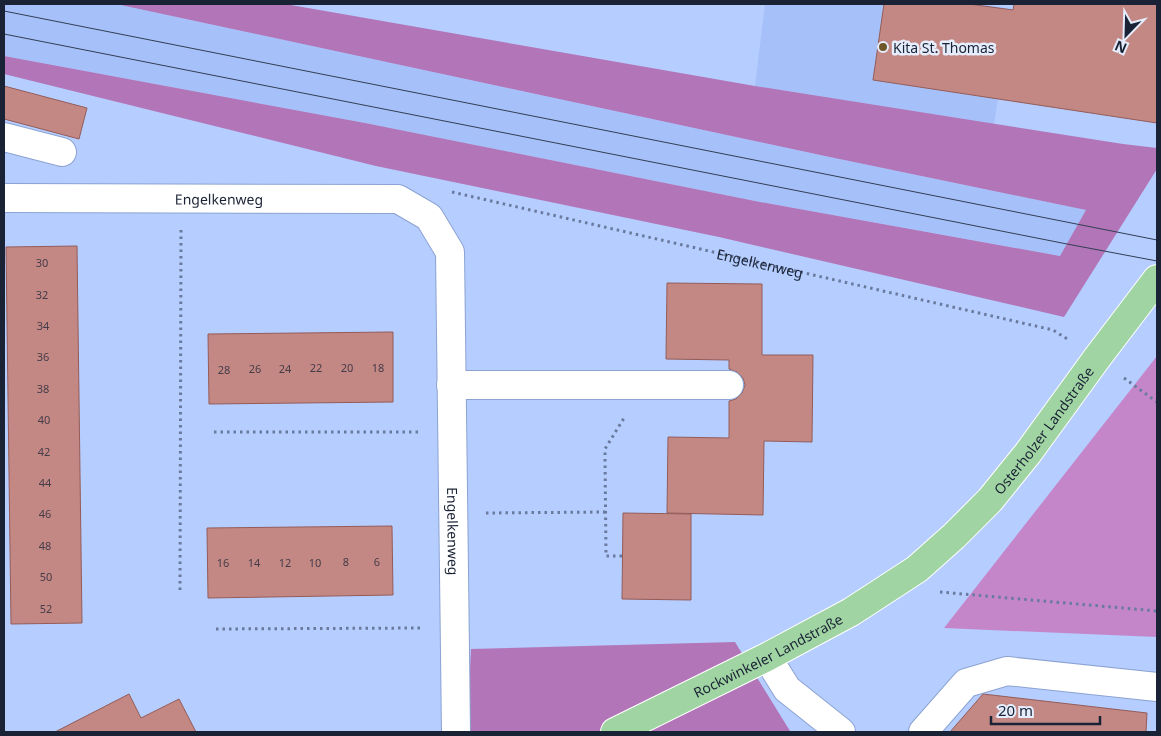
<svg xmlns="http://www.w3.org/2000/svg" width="1161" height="736" font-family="'Noto Sans',sans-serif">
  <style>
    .built { fill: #a6c1f9 }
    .green { fill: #c486c9 }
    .forest { fill: #b275b7 }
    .building { fill: #c48884; stroke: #945c58 }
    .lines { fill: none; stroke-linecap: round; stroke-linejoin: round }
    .minor-casing { stroke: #8ca3d2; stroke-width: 30 }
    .major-casing { stroke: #fff; stroke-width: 30 }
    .path { stroke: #697a9c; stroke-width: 3; stroke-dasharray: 2.5 4; stroke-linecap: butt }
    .minor { stroke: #fff; stroke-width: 28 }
    .major { stroke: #a1d4a3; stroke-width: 28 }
    .tram { stroke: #323e54; stroke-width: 1 }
    .poi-dot { fill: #6e5828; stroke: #e6eefd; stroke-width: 2 }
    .labels { text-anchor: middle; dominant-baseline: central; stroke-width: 5; stroke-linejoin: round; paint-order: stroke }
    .number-label { font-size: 11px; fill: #443c49 }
    .poi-label { font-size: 14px; fill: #1a2335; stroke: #e6eefd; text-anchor: start }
    .street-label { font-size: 14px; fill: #1a2335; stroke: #e6eefd }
  </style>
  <rect width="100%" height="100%" fill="#b5cdff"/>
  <path class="built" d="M4,4H116L825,156L1086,210L1061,256L760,202L365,123L4,56Z
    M765,4H980L1012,9L994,124L755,86Z"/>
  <path class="green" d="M1157,356V637L944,628Z"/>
  <path class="forest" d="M116,4H285L755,86L1123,144L1157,148V169L1064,317L719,237L376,166L4,74V56L365,123L760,202L1060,256L1086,210L825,156Z
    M735,642L790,731L788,732H467L471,649Z"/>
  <path class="building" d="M884,4H969L1013,10L1014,4H1157V123L873,80Z
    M4,86L87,108L79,139L4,119Z
    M77,246L82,623L11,624L6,247Z
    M667,283L762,284V355H813L812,442L764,441L763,515L667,513L668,437L729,438V401L736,399L742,393L745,385L743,378L737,372L729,369V360L666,359Z
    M393,332V402L209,404L208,334Z
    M623,513L691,514V600L622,599Z
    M392,526L393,595L208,598L207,528Z
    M129,694L141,718L179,699L196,732H55Z
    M983,694L1147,713L1146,732H950Z"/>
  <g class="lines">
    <g class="minor-casing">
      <g id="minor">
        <path d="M4,137L62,152"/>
        <path id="s2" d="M4,198L398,199L429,217L450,252L456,732"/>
        <path d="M451,385H729"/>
        <path d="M767,657L787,689L841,732"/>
        <path d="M923,732L966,683L1007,671L1157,687"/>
      </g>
    </g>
    <g class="major-casing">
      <g id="major">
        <path id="s3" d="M615,732L767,657L851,612L917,569L954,536L990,500L1028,453L1097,358L1157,279"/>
      </g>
    </g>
    <g class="path">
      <path id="s1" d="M452,192L1053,330L1069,340"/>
      <path d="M1124,378L1157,402"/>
      <path d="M214,432H419"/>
      <path d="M486,513L606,512"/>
      <path d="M622,556H606L605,457V449L624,418"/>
      <path d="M180,590L181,230"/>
      <path d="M940,592L1157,611"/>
      <path d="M216,629L423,628"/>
      <path d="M106,731V732"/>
    </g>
    <use href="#minor" class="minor"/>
    <use href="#major" class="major"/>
    <path class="tram" d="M4,11L1157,240
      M4,34L1067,244L1157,261"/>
  </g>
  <circle class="poi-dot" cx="883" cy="47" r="5"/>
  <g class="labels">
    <g class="number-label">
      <text x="42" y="262">30</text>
      <text x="42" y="294">32</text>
      <text x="43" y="325">34</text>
      <text x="43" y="356">36</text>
      <text x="316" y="367">22</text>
      <text x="347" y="367">20</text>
      <text x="378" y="367">18</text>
      <text x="255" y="368">26</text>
      <text x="285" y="368">24</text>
      <text x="224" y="369">28</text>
      <text x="43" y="388">38</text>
      <text x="44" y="419">40</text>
      <text x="44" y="451">42</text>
      <text x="45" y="482">44</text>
      <text x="45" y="513">46</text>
      <text x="45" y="545">48</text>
      <text x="346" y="561">8</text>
      <text x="377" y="561">6</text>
      <text x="223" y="562">16</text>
      <text x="254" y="562">14</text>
      <text x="285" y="562">12</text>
      <text x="315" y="562">10</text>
      <text x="46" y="576">50</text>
      <text x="46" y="608">52</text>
    </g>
    <g class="poi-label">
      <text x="893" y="47">Kita St. Thomas</text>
    </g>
    <g class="street-label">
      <text stroke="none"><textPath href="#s2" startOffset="215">Engelkenweg</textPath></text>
      <text stroke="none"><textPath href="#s1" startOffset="316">Engelkenweg</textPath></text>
      <text stroke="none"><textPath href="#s3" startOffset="532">Osterholzer Landstraße</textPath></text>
      <text stroke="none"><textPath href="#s2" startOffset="750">Engelkenweg</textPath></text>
      <text stroke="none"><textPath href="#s3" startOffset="171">Rockwinkeler Landstraße</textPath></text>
    </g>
  </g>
  <rect width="1161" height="736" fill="none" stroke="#1a2335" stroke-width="10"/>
  <g transform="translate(1126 35) rotate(203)" stroke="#e6eefd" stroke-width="4" paint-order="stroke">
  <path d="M0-4L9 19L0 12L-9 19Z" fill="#1a2335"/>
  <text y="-8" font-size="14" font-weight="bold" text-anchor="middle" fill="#1a2335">N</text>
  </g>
  <path d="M991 716v8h109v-8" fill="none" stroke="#1a2335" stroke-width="2.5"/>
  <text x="998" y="716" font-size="15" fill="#1a2335" stroke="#e6eefd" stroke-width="4" paint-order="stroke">20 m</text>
</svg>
